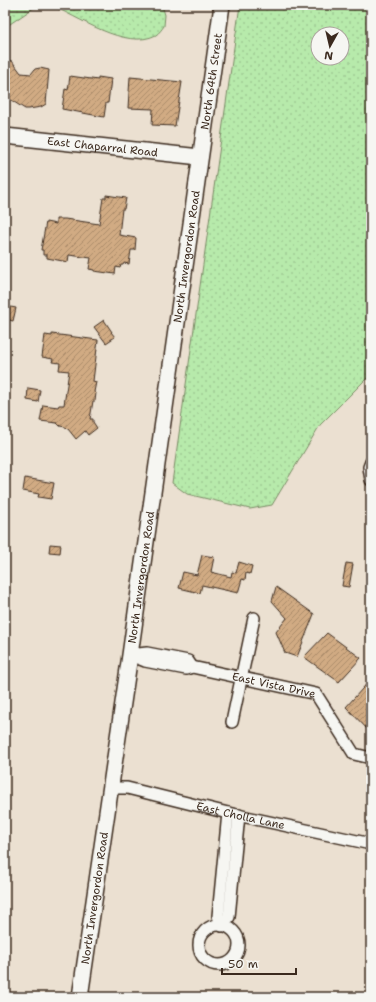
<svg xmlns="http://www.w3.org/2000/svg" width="376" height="1002" font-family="'Shantell Sans',sans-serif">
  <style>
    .grass { fill: url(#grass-dots); stroke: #798a64; fill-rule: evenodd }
    .building { fill: url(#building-hatch); stroke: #3b2a1e }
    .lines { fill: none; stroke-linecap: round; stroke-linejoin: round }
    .street-casing { stroke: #3b2a1e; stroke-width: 14 }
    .secondary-casing { stroke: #3b2a1e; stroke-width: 18 }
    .street { stroke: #f6f6f2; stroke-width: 11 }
    .secondary { stroke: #f6f6f2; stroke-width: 15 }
    .labels { text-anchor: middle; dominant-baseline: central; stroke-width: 4; stroke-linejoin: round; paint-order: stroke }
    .street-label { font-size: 11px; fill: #3b2a1e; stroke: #f6f6f2 }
  </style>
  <defs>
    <pattern id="grass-dots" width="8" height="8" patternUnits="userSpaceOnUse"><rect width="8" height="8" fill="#b7eaab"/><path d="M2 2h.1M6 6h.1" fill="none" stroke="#9ec993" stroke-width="1.8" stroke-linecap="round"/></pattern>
    <pattern id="building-hatch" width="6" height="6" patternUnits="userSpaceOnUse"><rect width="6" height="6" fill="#d1ab83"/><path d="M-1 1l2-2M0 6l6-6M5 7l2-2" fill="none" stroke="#ab8b6b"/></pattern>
  </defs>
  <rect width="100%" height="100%" fill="#ebe0d1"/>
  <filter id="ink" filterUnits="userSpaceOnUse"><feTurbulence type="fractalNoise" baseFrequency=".025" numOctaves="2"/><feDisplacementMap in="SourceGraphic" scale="8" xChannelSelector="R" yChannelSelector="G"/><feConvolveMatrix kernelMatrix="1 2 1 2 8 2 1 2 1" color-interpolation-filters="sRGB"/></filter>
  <g filter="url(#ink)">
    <path class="grass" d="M5,5H38L7,26H5Z
      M50,5H162L165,15L164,26C162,29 159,33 156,35C126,51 77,16 50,5Z
      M240,5H371V374L320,425L272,505L250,509L187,494L172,483ZM318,34H342V58H318Z"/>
    <path class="building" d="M5,60L12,61L21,73L31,74L35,69L40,68L49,70L46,104L41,107L29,109H25L11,100L5,98Z
      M70,76L98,80V77L111,79L108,103H106L104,117L62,109L65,89L68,90Z
      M130,77L182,82L175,126L152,125L153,109L128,108Z
      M106,195L126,198L124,209H122L119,235L136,238L135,250H131L129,264L124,263L123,265H121L120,268L116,267L115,274L94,271V270L89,269L91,258L69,255L68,262L47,258V255H43V250H41L46,222L56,224V219H65L99,224L103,198H106Z
      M5,306L16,308L13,321L5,319Z
      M104,320L112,332H111L115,337L106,343L94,327Z
      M52,334L98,340L93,381L96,382L94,392L96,393L95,401H93L90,419H93V422L97,428L88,435L85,431L76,439L68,429L65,428V427L60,426L57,423L40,421L43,405L58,407L59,405H64L69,371L59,370L60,363L52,362L53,359L42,357L45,335L52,336Z
      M28,388L40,390L38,402L27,400Z
      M25,478L54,483L51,499L38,497L39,494L23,491Z
      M50,544L61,545L60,553L49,552Z
      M202,555L214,557L211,572L231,577L232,572L236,573L239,562L252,566L250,574L246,573L245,580L242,579L238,593L202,585L200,593L179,588L183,572L197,575Z
      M346,563L353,564L349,587L342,586Z
      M276,587L314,614L297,657L285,653L276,632L287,618L272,601Z
      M327,633L361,658L339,682L304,657Z
      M371,679V733L346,707Z"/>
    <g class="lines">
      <g class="street-casing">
        <g id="street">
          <path d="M371,462L369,467L371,480"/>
          <path id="s1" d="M130,655L145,661L186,669L192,667L316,694L354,754L371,758"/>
          <path d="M130,655L147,653L188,661L192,667"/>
          <path d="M232,722L254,618"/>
          <path id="s2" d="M110,788H127L228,813L371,844"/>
          <path d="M228,813L218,916L222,926L229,917L239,815"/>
          <circle cx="219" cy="945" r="20"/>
        </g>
      </g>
      <g class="secondary-casing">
        <g id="secondary">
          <path id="s3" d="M5,136L200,157"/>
          <path id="s4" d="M80,997L130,655L222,5"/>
        </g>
      </g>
      <use href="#street" class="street"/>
      <use href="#secondary" class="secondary"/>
    </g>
  </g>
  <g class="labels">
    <g class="street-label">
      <text stroke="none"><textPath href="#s4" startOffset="925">North 64th Street</textPath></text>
      <text stroke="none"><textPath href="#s3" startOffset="98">East Chaparral Road</textPath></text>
      <text stroke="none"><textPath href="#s4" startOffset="748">North Invergordon Road</textPath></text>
      <text stroke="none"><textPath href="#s4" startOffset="424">North Invergordon Road</textPath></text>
      <text stroke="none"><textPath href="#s1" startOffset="148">East Vista Drive</textPath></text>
      <text stroke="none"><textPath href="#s2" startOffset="134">East Cholla Lane</textPath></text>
      <text stroke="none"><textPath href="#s4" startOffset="100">North Invergordon Road</textPath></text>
    </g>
  </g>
  <rect width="376" height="1002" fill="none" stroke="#f6f6f2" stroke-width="20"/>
  <rect x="10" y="10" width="356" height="982" fill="none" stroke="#3b2a1e" stroke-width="1.5" filter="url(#ink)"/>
  <g transform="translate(330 46) rotate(188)"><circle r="19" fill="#f6f6f2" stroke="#aba49d"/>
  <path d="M0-3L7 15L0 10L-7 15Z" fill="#3b2a1e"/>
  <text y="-6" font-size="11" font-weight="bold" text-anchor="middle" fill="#3b2a1e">N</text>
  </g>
  <path d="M222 968v6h74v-6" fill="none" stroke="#3b2a1e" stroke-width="2"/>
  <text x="228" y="968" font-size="12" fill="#3b2a1e" stroke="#f6f6f2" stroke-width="3" paint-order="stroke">50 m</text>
</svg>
